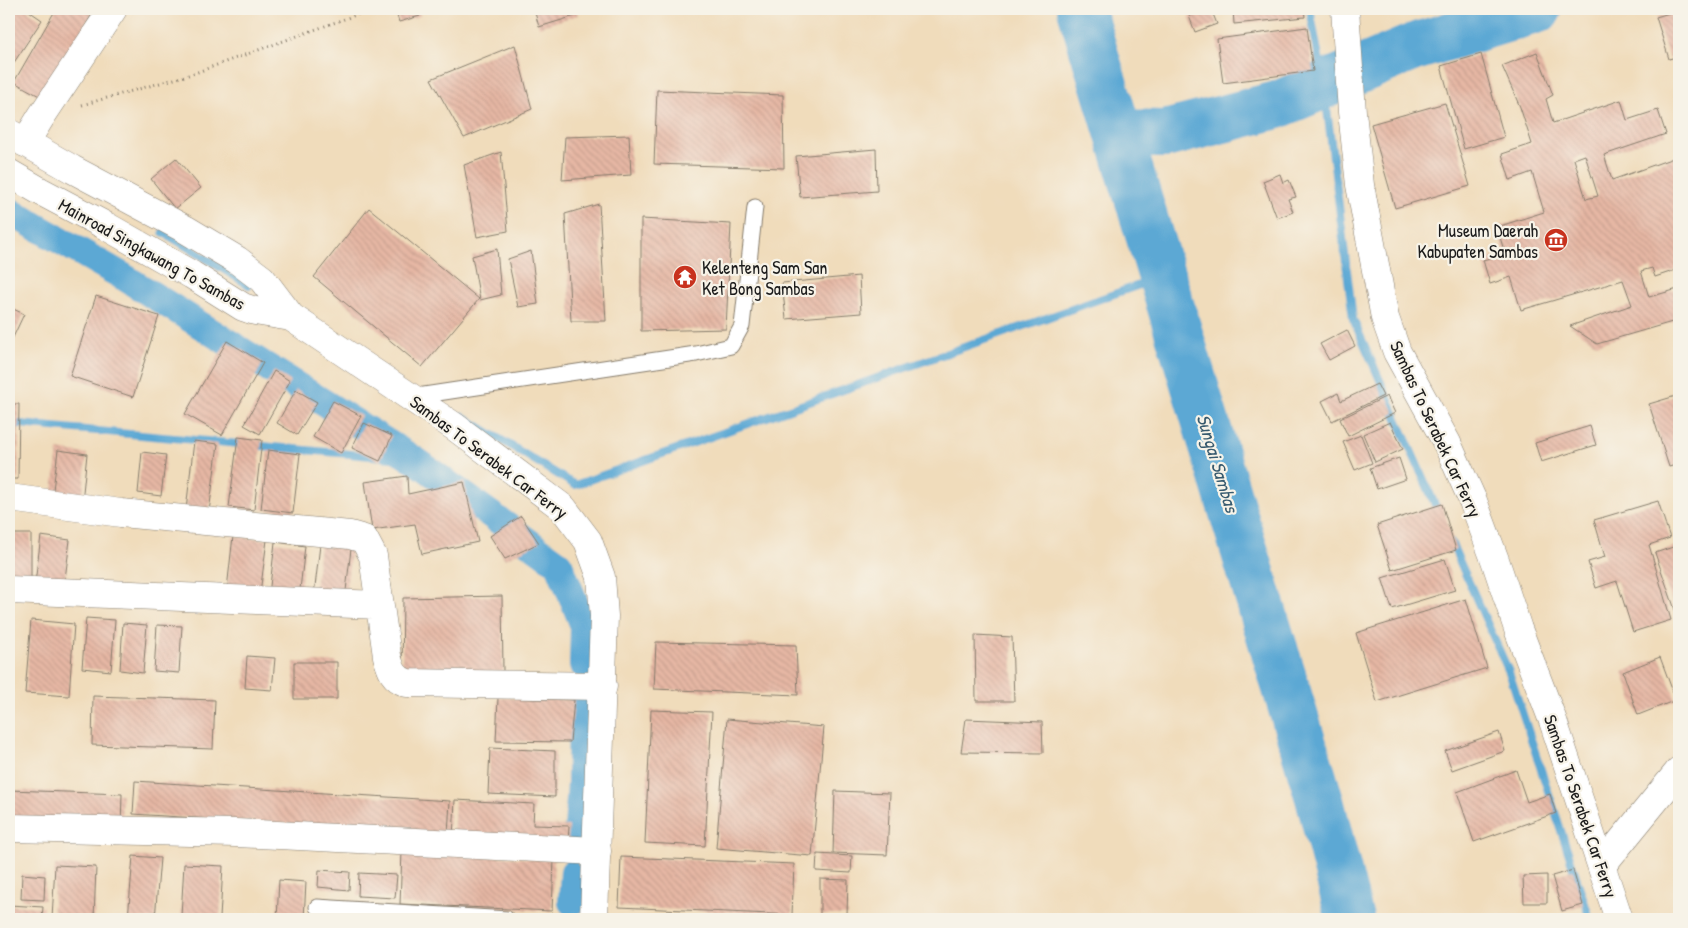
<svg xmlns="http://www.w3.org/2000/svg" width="1688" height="928" font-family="'Patrick Hand',sans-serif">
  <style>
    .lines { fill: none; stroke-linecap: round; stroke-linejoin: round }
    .stream { stroke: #5ba8d4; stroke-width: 8 }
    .canal { stroke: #5ba8d4; stroke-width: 28 }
    .river { stroke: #5ba8d4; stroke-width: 48 }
    .building { fill: url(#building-back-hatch); fill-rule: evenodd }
    .lane-casing { stroke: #867c6c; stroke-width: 17 }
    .street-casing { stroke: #867c6c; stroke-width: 29 }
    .highway-casing { stroke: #867c6c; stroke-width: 29 }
    .path { stroke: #867c6c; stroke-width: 3; stroke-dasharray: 1 4; stroke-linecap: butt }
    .lane { stroke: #fff; stroke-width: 15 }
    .street { stroke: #fff; stroke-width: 28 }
    .highway { stroke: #fff; stroke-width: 28 }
    .labels { text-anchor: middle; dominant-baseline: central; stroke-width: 4.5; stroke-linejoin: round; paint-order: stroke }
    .poi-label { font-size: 18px; fill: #1c1c1c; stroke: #f7f3e8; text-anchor: end }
    .street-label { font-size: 18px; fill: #1c1c1c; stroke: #f7f3e8 }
    .water-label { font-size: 19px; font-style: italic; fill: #385b6f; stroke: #f7f3e8 }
  </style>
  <defs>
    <pattern id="building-back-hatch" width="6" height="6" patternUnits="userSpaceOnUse" patternTransform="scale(1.25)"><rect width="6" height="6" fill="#e6b7a4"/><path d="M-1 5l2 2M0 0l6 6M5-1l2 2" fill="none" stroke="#c59d8d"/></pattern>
  </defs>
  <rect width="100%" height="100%" fill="#f7f3e8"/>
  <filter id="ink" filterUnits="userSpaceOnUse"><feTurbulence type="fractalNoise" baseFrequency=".02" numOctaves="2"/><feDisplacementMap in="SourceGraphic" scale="10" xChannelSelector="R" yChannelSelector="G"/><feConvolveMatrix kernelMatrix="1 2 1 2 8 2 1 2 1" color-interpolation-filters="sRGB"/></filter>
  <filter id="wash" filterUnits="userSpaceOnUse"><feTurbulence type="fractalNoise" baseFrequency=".0096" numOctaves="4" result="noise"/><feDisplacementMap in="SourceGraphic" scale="20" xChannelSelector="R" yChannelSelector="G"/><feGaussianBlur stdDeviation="1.12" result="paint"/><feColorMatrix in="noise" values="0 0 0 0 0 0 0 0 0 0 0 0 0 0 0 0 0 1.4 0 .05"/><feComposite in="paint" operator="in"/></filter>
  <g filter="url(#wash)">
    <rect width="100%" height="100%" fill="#f0dcbb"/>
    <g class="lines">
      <path class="stream" d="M1310,9L1324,85L1353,319L1440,516
        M163,232L249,285
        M462,416L575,485L1162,277
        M9,423L415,460
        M1451,542L1509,672L1590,919"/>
      <path class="canal" d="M9,211L124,277L415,460L559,564L584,626L583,664
        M578,829L581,783L582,707
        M572,902L574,872"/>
      <path class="river" d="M1081,9L1320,801L1350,919
        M1119,133L1165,134L1277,105L1414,47L1538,9"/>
    </g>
    <g id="blocks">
      <path class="building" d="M9,9H26L42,20L9,70Z
        M56,9H95L43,98L14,82Z
        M395,9H418L420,16L399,22Z
        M534,9H576L578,15L539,27Z
        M1208,9H1211L1217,24L1195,32L1189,16Z
        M1233,9H1304L1305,17L1234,24Z
        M1679,10V56L1669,59L1656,17Z
        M1307,27L1313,71L1223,83L1217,39Z
        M515,45L532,109L464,138L431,79Z
        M1537,52L1553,95L1546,99L1553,123L1621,100L1627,120L1658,110L1666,134L1604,155L1612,180L1679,156V269L1655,277L1652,268L1641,271L1649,297L1678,289L1679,294V320L1597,344L1570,326L1632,305L1623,280L1521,310L1511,277L1490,284L1483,260L1505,254L1497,227L1544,212L1532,172L1510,180L1502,154L1532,144L1520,107L1502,66ZM1585,155L1598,196L1586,199L1574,159Z
        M1481,54L1504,137L1464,149L1441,66Z
        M657,90L783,95L784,168L654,164Z
        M1445,103L1470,186L1395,208L1371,124Z
        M629,135L631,175L562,180L565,137Z
        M876,149L877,191L800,197L796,156Z
        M501,152L508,231L477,237L464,165Z
        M176,158L201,188L175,209L151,179Z
        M1280,174L1283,183L1289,180L1296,197L1288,199L1293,212L1277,218L1263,181Z
        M599,204L606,321H571L565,214Z
        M369,208L479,299L422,367L314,277Z
        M641,219L731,224L726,329L641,331Z
        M497,249L501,295L480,300L472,256Z
        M531,251L538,304L518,307L508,259Z
        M859,276L861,313L786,319L782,283Z
        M96,296L159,316L133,397L70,376Z
        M9,307L24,314L9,346Z
        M1347,330L1355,346L1329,360L1320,344Z
        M227,341L263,363L222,435L185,414Z
        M274,371L290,381L260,434L244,425Z
        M1377,384L1383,396L1332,421L1322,401L1338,393L1341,401Z
        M296,390L317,402L297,435L277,423Z
        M1679,395V464L1669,467L1649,404Z
        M1387,396L1395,413L1348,436L1340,419Z
        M333,401L361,416L341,453L313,437Z
        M9,404H19L18,479H9Z
        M1390,422L1403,449L1375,462L1363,434Z
        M364,423L392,436L380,461L352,448Z
        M1590,426L1596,445L1541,462L1535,443Z
        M1361,435L1372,463L1355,470L1343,442Z
        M238,437L262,440L254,510L229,507Z
        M194,441L218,444L209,512L186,510Z
        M58,450L87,454L82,502L52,498Z
        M268,450L300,454L293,513L261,509Z
        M142,452L166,455L161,496L138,493Z
        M1399,458L1406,479L1377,489L1370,468Z
        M407,476L408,494L464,482L478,542L422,554L415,524L372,530L365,482Z
        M1658,501L1670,538L1649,545L1671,620L1633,632L1617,581L1596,588L1588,562L1605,557L1594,520Z
        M1442,504L1456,550L1392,570L1377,525Z
        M521,516L539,543L505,559L490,536Z
        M9,534H31V580H9Z
        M41,536L70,540L64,587L35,583Z
        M233,536L267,540L260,593L227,589Z
        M275,542L305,546L299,598L269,595Z
        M320,545L351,549L345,599L314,595Z
        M1679,545V621L1655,553Z
        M1445,559L1455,590L1392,609L1382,578Z
        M502,596L503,671L402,676L403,598Z
        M1466,599L1487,668L1377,702L1356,633Z
        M86,618L115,620L111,671L82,668Z
        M31,620L74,624L69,696L25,693Z
        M123,623L147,625L143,673L120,670Z
        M157,625L182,626L179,673L154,671Z
        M975,635L1012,637L1014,701H976Z
        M656,642L796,645L798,695L654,689Z
        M247,656L275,658L272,690L245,688Z
        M1660,657L1676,700L1638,715L1623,672Z
        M294,662H337V699H294Z
        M93,696L215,700L213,749L92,745Z
        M498,698L574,700L570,742L496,741Z
        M651,710L712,712L705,846L645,843Z
        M727,719L824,727L812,856L716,848Z
        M966,719L1042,722L1043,753L961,752Z
        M1499,732L1505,751L1452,770L1445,751Z
        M490,748L555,751V797L488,794Z
        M1516,770L1527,802L1550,794L1556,813L1474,842L1457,792Z
        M135,781L450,801L448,834L133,814Z
        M9,790L122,794L121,828L9,824Z
        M835,791L890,793L887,855L833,853Z
        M455,800L534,804L533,825L569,826L568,843L453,838Z
        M402,851L554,860L552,911L400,904Z
        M817,854L852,856L851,873L816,871Z
        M133,856L160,858L155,919H128Z
        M621,857L794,864L792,915L619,907Z
        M184,864L223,866L220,918L181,916Z
        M55,865L96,867L94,919H52Z
        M319,870L350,872L349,890L318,887Z
        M1573,870L1583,905L1562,911L1552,876Z
        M359,873L397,875L395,898L358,896Z
        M22,874L45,876L44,900L21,899Z
        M1547,875V903H1524L1523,876Z
        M820,879L848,880L847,915H820Z
        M279,880L306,882L304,919H277Z
        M9,905L43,907L42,919H9Z"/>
    </g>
  </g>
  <g filter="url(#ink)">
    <use href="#blocks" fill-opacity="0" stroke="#867c6c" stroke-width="1"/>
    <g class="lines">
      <g class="lane-casing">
        <path id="lane" d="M411,397L696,354L731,346L742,326L755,207
          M317,907L507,919"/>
      </g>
      <g class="street-casing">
        <path id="street" d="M25,143L41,117L113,9
          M9,498L121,513L350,535L364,539L373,556L387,656C391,670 393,678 407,683L603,686
          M9,590L379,605
          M9,828L236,833L597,851
          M1602,865L1679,771"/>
      </g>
      <g class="highway-casing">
        <path id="highway" d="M1345,9L1352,112L1360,185L1385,318L1397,352L1447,443L1473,501L1495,560L1518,629L1553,721L1619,919
          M9,133L72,169L185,229L237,260L262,279L291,317L455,427L563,508L588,541L601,577L604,616L594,919
          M9,173L40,191L106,226L192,275L243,307L255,311L291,317"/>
      </g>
      <path class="path" d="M82,105L192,74L372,9"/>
      <use href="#lane" class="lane"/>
      <use href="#street" class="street"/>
      <use href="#highway" class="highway"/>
    </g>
  </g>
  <defs>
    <g id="museum-disc" transform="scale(1.25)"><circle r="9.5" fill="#c8321e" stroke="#f7f3e8"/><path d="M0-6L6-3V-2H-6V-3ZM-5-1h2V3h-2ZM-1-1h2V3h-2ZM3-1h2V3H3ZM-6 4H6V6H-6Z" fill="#fff"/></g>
    <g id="temple-disc" transform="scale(1.25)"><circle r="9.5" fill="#c8321e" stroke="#f7f3e8"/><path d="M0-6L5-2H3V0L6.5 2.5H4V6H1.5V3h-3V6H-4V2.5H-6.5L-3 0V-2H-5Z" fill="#fff"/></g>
  </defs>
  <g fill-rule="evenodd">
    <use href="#museum-disc" x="1556" y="240"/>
    <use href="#temple-disc" x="685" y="277"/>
  </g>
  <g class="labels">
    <g class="poi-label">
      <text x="1538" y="230">Museum Daerah<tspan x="1538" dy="21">Kabupaten Sambas</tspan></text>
      <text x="702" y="267" text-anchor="start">Kelenteng Sam San<tspan x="702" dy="21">Ket Bong Sambas</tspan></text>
    </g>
    <g class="street-label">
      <text transform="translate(152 254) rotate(29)">Mainroad Singkawang To Sambas</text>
      <text transform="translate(1436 429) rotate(65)">Sambas To Serabek Car Ferry</text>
      <text transform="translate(489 457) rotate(37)">Sambas To Serabek Car Ferry</text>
      <text transform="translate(1581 806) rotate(71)">Sambas To Serabek Car Ferry</text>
    </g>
    <g class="water-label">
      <text transform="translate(1218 463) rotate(73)">Sungai Sambas</text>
    </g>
  </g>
  <rect width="1688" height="928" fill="none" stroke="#f7f3e8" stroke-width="30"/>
</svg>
